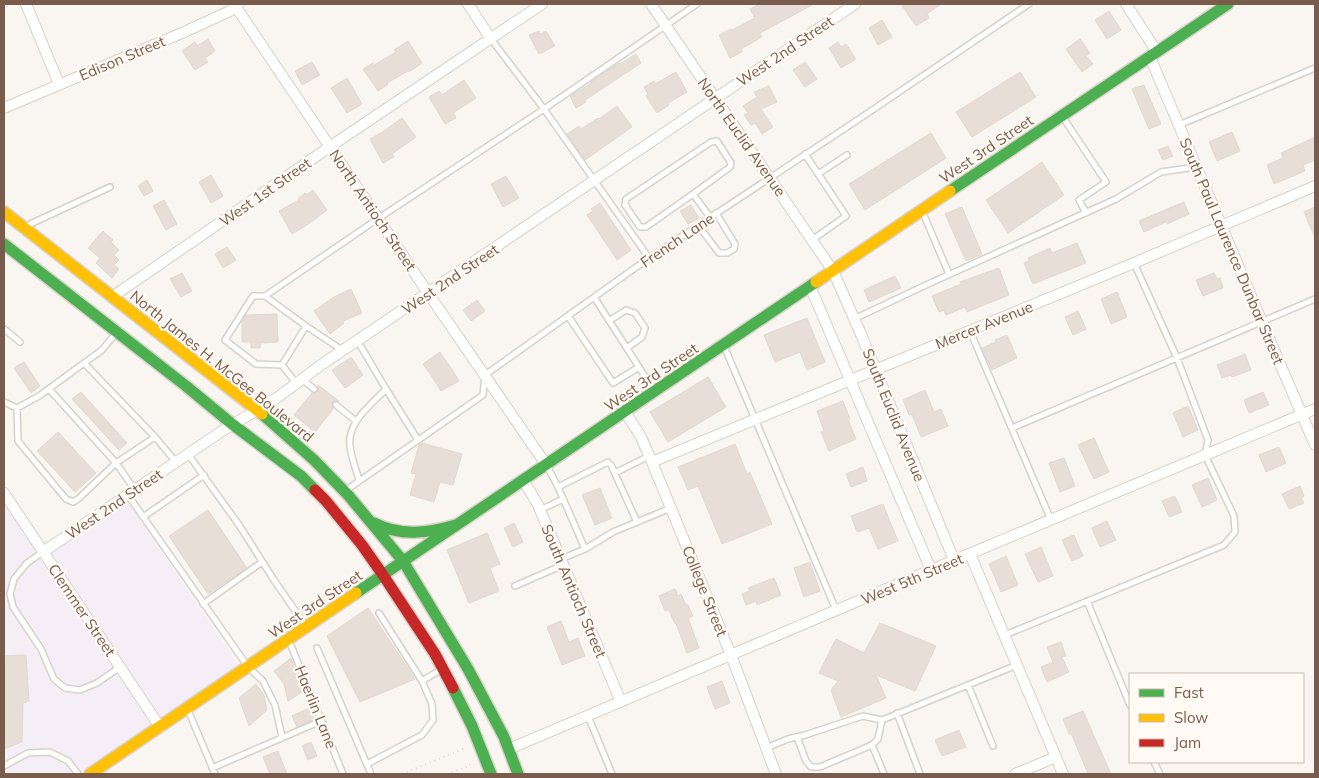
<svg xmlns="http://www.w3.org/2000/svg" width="1319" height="778" font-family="Mulish,sans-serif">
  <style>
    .education { fill: #f6eef6 }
    .building { fill: #e6ded7; stroke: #e2d8d2 }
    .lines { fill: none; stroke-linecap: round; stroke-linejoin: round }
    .lane-casing { stroke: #d7d1cb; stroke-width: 8 }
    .street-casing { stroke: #d7d1cb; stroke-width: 12 }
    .fast-casing { stroke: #d9d2cb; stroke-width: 14 }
    .slow-casing { stroke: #d9d2cb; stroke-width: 14 }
    .jam-casing { stroke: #d9d2cb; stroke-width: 14 }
    .path { stroke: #dcd5d0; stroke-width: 2; stroke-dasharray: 1 4; stroke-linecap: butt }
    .lane { stroke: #fefefd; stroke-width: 5 }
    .street { stroke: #fefefd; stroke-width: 10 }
    .fast { stroke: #4caf50; stroke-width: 11 }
    .slow { stroke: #ffc107; stroke-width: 11 }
    .jam { stroke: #c62828; stroke-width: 11 }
    .labels { text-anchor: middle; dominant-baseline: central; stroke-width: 4.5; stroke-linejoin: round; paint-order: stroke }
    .street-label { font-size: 15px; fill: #7a5c4d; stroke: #fffaf3 }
  </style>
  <rect width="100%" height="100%" fill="#f9f5f0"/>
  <path class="education" d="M4,493L44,552L125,497L242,671L90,774H4Z"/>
  <path class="building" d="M760,4H814L760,33L762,37L741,49L742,52L730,58L719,35L731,29L732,30L755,18L750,9Z
    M901,4H941L927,14L929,18L916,26Z
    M1109,11L1121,30L1107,39L1095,20Z
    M882,20L892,37L878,45L869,28Z
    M539,31L540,34L546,31L555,46L539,54L529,35Z
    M208,39L215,51L205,58L208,62L195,70L182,51L195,42L197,46Z
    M1080,39L1090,53L1086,56L1093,64L1082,72L1066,49Z
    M408,41L422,63L409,72L408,71L387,83L388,84L378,91L363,69L373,63L374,65L396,52L394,50Z
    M838,42L841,47L846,44L856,59L841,68L829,48Z
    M636,54L641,63L585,100L586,102L576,108L570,96L592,83L591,82L619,63L620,64Z
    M312,62L320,75L302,85L295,71Z
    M805,62L817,79L805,87L793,70Z
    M676,72L687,92L668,103L669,105L657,113L646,96L648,94L644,87L654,81L655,84Z
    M1020,72L1036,97L972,137L956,112Z
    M347,78L362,104L347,113L331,88Z
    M464,80L476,98L453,113L456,118L445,124L429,97L439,91L442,95Z
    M1144,85L1161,124L1149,129L1132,89Z
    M769,86L777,102L761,109L773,127L762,134L755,123L751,125L744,115L748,113L743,106L757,97L754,92Z
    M617,106L632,127L585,160L567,134L579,126L581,129L598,118L599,119Z
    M402,118L416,137L392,154L394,157L383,163L370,139L384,131Z
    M1232,132L1240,151L1217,161L1209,142Z
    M931,133L946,158L865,210L849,184Z
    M1315,137V160L1303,165L1305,171L1274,184L1267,165L1283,158L1281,153Z
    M1168,146L1173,156L1163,160L1158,150Z
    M1042,162L1064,195L1008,233L986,200Z
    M211,175L223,196L211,203L199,182Z
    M506,176L519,198L503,207L491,184Z
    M147,180L153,191L144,196L138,186Z
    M313,190L327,210L307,225L292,234L279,211L299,200L298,199L305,193L306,195Z
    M164,200L177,224L166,230L153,206Z
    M1184,202L1189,214L1167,224L1166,222L1144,232L1139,221Z
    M600,203L631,250L617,260L587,215L593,211L591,209Z
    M691,205L699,218L688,224L680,211Z
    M962,207L982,254L966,261L945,214Z
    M1315,207V238L1304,212Z
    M103,231L113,240L111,242L119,250L114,255L119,260L114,265L119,269L112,278L96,263L100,258L88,248Z
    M1077,243L1086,263L1033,284L1024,263L1029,261L1028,258L1050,248L1052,253Z
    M227,247L236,260L223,268L215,254Z
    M999,268L1009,295L967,312L965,307L946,315L944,310L939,312L932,296L961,284L960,282Z
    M182,273L192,291L181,297L170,279Z
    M1214,273L1217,279L1220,278L1223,288L1203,296L1196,280Z
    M895,276L901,288L869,302L864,290Z
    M351,289L362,313L343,321L344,323L330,334L314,311L334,297Z
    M1117,292L1127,317L1111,324L1101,299Z
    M477,300L485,311L471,321L463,310Z
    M1078,311L1086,329L1073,335L1065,317Z
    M277,314L278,342L261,343L260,348H251V342H242V321L246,315Z
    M807,318L825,362L807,370L800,352L775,362L764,335Z
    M1007,335L1017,358L992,370L982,348L996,342L995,340Z
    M440,352L453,371L459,381L441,391L433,378L423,364Z
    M1245,354L1251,370L1232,377L1231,375L1222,378L1217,365Z
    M351,357L363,375L345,388L332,370Z
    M24,362L40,386L31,393L14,368Z
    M708,377L726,407L668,442L650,412Z
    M318,385L339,401H335L332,403V406L333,409L315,432L294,415L312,393H315L318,391Z
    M925,390L934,412L941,409L948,426L921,437L912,414L909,415L903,400Z
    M81,392L127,443L119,450L72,399Z
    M1263,392L1269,405L1249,413L1244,400Z
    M843,401L850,419L848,420L856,439L829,451L821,432L824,431L817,411Z
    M1188,406L1198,430L1183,437L1173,413Z
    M58,432L96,473L75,492L37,451Z
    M1094,438L1109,472L1094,479L1078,445Z
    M422,443L462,454L453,485L440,482L434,502L410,495L416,474L411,473L419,445Z
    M735,444L747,474L750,472L772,524L722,544L698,486L688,490L678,467Z
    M1279,447L1286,463L1266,472L1259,455Z
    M1064,458L1075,486L1060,492L1049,463Z
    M863,467L867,481L851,487L846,474Z
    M1208,478L1217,500L1202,507L1192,485Z
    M1300,486L1304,496L1301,498L1304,503L1289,509L1282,494Z
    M600,488L612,518L595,525L582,495Z
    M1175,496L1182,512L1169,517L1162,501Z
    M883,504L898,541L878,549L869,528L857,532L851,516Z
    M208,510L247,568L208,594L169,536Z
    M1107,521L1116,540L1100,547L1092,528Z
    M514,523L523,542L513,547L504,528Z
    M487,533L500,564L490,568L499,591L469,603L447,550Z
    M1074,535L1083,556L1072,561L1062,540Z
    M1041,547L1053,576L1038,582L1025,554Z
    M1006,556L1018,585L1001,592L989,564Z
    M810,562L820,591L804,597L794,568Z
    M774,578L781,595L757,605L756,601L746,605L742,594L750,591L748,588Z
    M675,589L678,596L681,594L686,605H688L693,616L688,618L699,648L687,653L676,623L675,624L669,610L665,611L659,596Z
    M368,608L415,679L360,702L327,636Z
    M561,621L569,642L578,638L585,656L562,665L547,627Z
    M880,623L936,646L915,691L876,675L886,698L841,717L831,690L838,681L819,673L836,639L864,653Z
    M1061,642L1066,656L1062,657L1069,672L1047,682L1041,667L1053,662L1047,647Z
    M26,655L29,701L23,703L22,742L4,749V656Z
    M291,658L302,692L288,701L284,684L274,671Z
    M722,681L730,703L715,709L707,687Z
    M256,684L264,695L267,710L249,726L239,698Z
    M309,708L314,719L297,727L292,716Z
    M1083,711L1102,754L1111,774H1088L1071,733L1069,734L1063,719Z
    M959,730L966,747L942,756L935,740Z
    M311,742L317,756L308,760L302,746Z
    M278,751L287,774H270L263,757Z"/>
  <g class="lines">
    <g class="lane-casing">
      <path id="lane" d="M491,39L544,109L649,258
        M1064,119L1106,182L1079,200L1086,213
        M1179,125L1315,68
        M805,154L846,216L812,240
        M818,174L847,155
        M693,194L730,167L731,163L717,141L711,142L626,199L625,205L640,227H646L693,194L710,217
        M923,213L949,274
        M698,225L719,253H727L734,249L735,244L716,213
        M26,226L110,187
        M265,296L379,218L544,109L697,4
        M594,297L653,389
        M568,316L613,383L639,367
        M854,319L926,285L1116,199L1161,172L1196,167
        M609,321L626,310L635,313L645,328L642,337L627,348
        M306,326L265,296H253L225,340L256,364L282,365L306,326L342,350
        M4,329L20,342
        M970,331L1051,520
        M357,340L386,389C371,405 347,422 350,446C351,457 356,469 359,480
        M724,346L836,610
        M84,363L155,437
        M282,365L296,383
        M302,379L314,389
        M386,389L418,440
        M4,402L17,408L39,396L102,350L116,333
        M336,405L356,421
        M17,408L18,441L66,499L73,502L78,499L116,463L49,389
        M1012,428L1315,299
        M188,454L239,525L274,580L305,625
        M548,468L558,487L585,549
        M615,473L649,456
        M558,487L608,462L611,465L637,522
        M135,490L116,463L155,437L176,462
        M345,491L483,395L485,375L649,258L862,117L1029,4
        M128,495L248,667L263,681L275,705L282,737
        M540,510L563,499
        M143,517L204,475
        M43,552L27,563L14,579L10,594L13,607L41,649L54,679L65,688L80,690L97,683L120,667
        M561,559L585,549L613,532L671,508
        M515,586L563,565
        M1087,601L1130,705
        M203,604L262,562
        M1005,635L1224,545L1235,532L1234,516L1205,455L1208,440L1177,358L1134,263
        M290,643L343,774
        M317,648L371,774
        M422,681L442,669
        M968,685L993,746
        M188,710L215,774
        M897,713L920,774
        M588,716L612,774
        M797,737L806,761L811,767H820L872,745L878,739L882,720
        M872,745L884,774
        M766,748L788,739L805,735L863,716L882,720L1017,665
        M1154,762L1160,774
        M367,764L422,735L433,720L432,704L422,681L379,613
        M4,766L28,753L50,752L68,761L78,774
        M212,768L321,721"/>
    </g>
    <g class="street-casing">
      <path id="street" d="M26,4L59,84
        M234,4L428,293L547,466
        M468,4L491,39
        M651,4L833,271L860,332L954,560
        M1126,4L1157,52
        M1150,57L1262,322L1315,445
        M4,108L182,33L230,11L239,4
        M810,286L931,570
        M112,297L331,146L542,4
        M625,412L640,435L652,462L731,655L776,774
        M652,462L1134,263L1315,186
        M524,481L538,505L621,702
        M4,493L160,727
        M43,552L219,433L278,397L321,365L855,4
        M970,554L1063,774
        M509,749L931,570L1315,409
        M1015,774L1056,757"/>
    </g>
    <g class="fast-casing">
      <path id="fast" d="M950,191L1228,4
        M4,244L186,386L232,424L301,476L315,490
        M262,414L314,460L348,495L403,561L468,669L504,737L518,774
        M374,523C401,537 428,533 456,525
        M356,593L816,282
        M453,688L472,726L491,774"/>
    </g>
    <g class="slow-casing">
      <path id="slow" d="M4,212L262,414
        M816,282L950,191
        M90,774L356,593"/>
    </g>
    <g class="jam-casing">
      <path id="jam" d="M315,490L326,501L362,545L383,575L435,654L453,688"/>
    </g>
    <path class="path" d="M402,774L463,749H466
      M447,774L469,766L471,762"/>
    <use href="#lane" class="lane"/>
    <use href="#street" class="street"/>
    <use href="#fast" class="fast"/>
    <use href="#slow" class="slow"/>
    <use href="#jam" class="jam"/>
  </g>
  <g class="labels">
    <g class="street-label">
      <text transform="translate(785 51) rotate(-34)">West 2nd Street</text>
      <text transform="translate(122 58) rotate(-23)">Edison Street</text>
      <text transform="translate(742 137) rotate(55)">North Euclid Avenue</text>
      <text transform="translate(986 149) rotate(-34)">West 3rd Street</text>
      <text transform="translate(265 192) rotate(-35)">West 1st Street</text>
      <text transform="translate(373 210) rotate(56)">North Antioch Street</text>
      <text transform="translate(677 240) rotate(-34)">French Lane</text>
      <text transform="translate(1232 251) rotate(67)">South Paul Laurence Dunbar Street</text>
      <text transform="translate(450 279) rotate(-34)">West 2nd Street</text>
      <text transform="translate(984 325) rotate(-22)">Mercer Avenue</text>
      <text transform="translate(222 366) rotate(39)">North James H. McGee Boulevard</text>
      <text transform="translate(651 377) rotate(-34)">West 3rd Street</text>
      <text transform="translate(894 415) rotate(68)">South Euclid Avenue</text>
      <text transform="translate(114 504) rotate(-34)">West 2nd Street</text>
      <text transform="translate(912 579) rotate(-23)">West 5th Street</text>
      <text transform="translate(574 591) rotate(67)">South Antioch Street</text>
      <text transform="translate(705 591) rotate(68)">College Street</text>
      <text transform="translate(315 604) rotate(-34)">West 3rd Street</text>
      <text transform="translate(82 610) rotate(56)">Clemmer Street</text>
      <text transform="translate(316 707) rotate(68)">Haerlin Lane</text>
    </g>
  </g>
  <rect width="1319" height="778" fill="none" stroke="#7a5c4d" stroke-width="10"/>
  <rect x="1129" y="673" width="175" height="90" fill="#fffaf3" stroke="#cabbb1"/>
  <rect x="1139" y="689" width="25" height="8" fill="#4caf50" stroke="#cabbb1"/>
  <text x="1174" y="698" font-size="15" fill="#7a5c4d">Fast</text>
  <rect x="1139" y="714" width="25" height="8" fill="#ffc107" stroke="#cabbb1"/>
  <text x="1174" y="723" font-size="15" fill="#7a5c4d">Slow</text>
  <rect x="1139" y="739" width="25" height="8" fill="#c62828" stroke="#cabbb1"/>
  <text x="1174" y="748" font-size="15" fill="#7a5c4d">Jam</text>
</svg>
